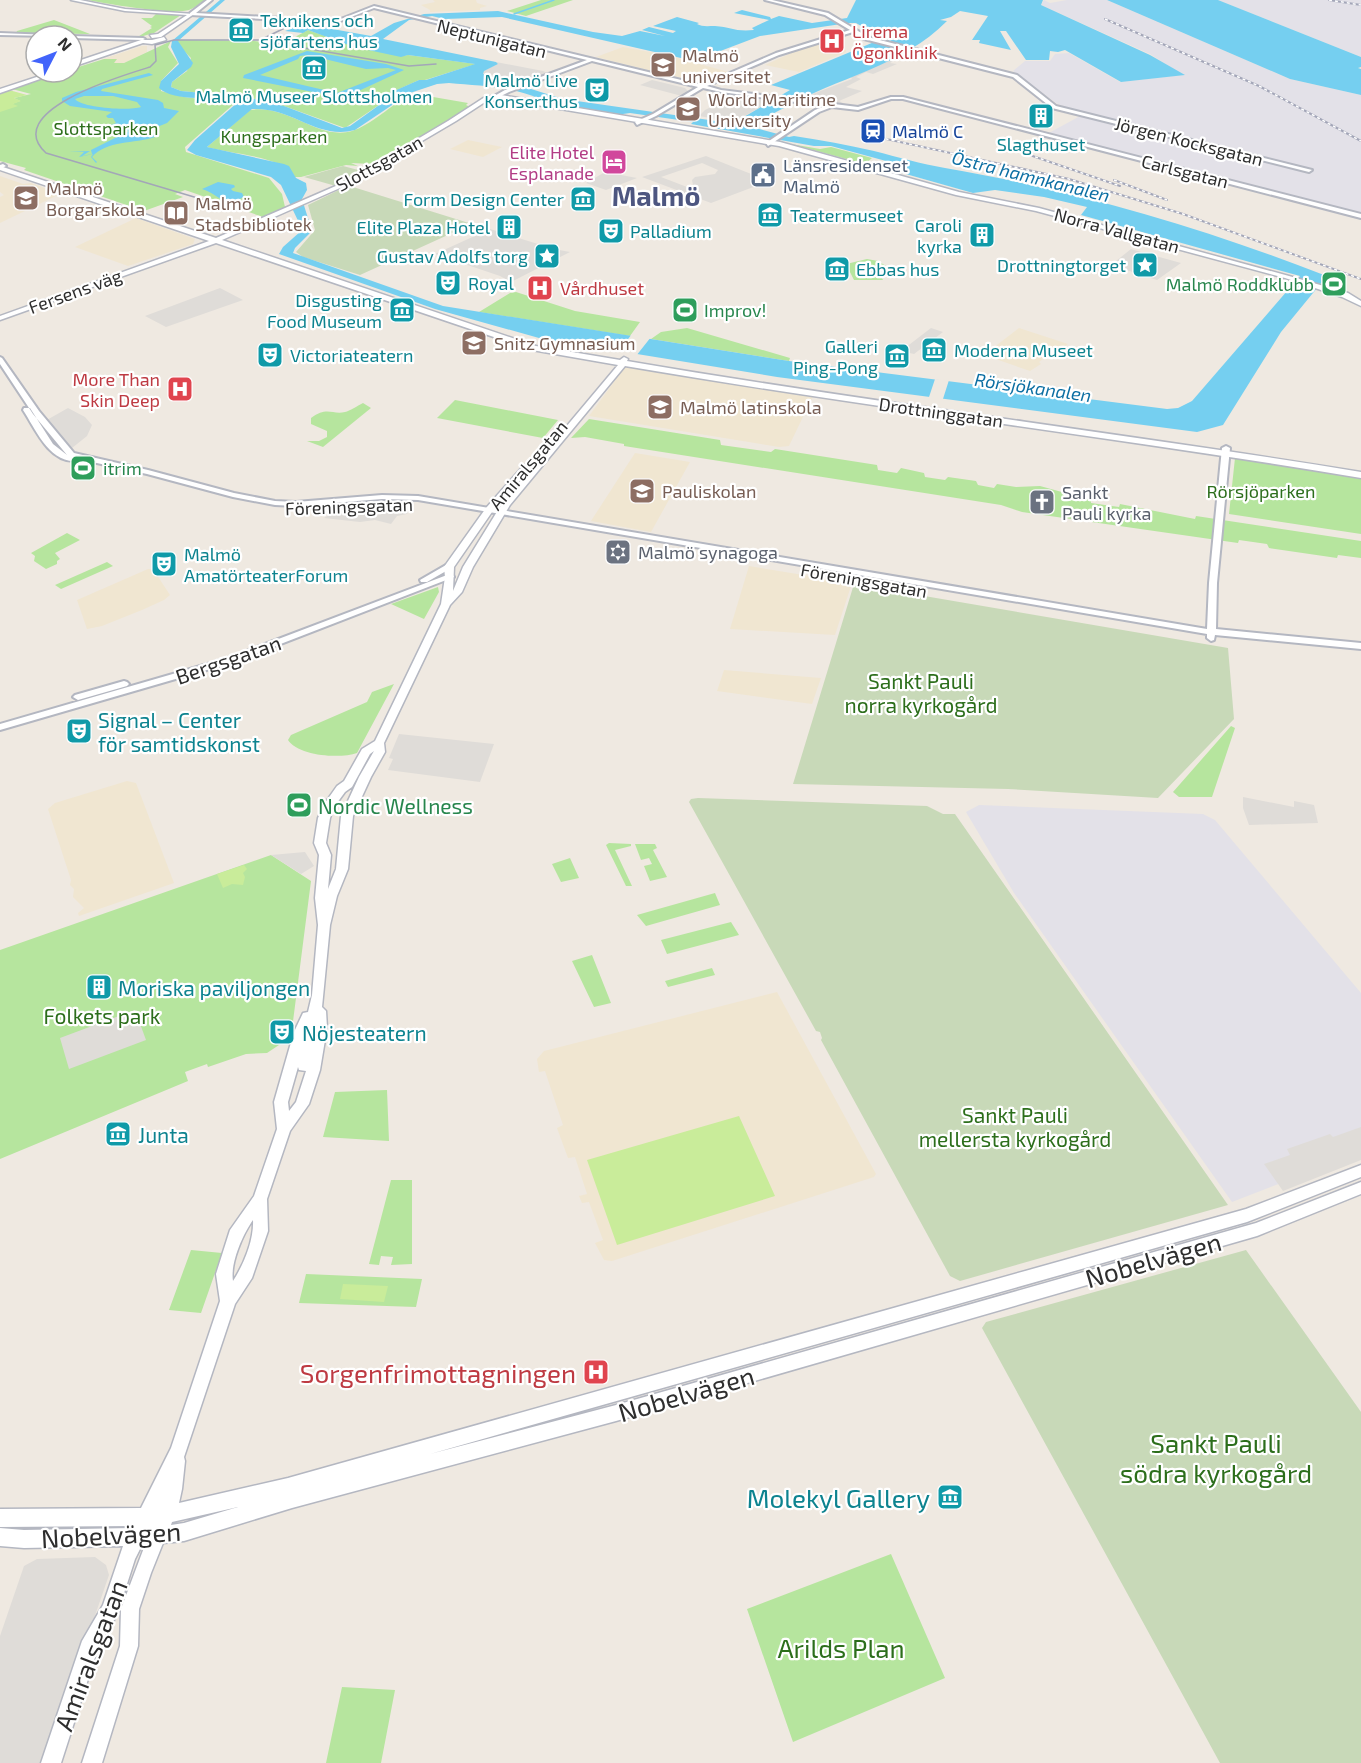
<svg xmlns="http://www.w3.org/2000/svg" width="1361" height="1763" font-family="'Exo 2',sans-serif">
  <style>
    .industrial { fill: #e3e1e8 }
    .education { fill: #f0e6d1 }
    .green { fill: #b6e59e }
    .cemetery { fill: #c8d9b8 }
    .pitch { fill: #c9ec9a }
    .plaza { fill: #dfdcd8; fill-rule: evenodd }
    .water { fill: #75cff0; fill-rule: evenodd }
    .pier { fill: #efe9e1 }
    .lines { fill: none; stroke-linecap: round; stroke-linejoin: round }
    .stream { stroke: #75cff0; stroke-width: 1.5 }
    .tertiary-casing { stroke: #b4b7c1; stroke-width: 4 }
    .secondary-casing { stroke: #b4b7c1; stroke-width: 3 }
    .tertiary { fill: #fff; fill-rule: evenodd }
    .secondary { fill: #fff; fill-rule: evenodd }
    .tram { stroke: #a3a6b8; stroke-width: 1.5 }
    .rail-casing { stroke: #a3a6b8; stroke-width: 2 }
    .rail { stroke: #fff; stroke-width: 1.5; stroke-dasharray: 3; stroke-linecap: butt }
    .labels { text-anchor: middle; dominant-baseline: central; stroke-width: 4.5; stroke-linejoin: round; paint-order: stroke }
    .far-culture-label { font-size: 18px; fill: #0d838f; stroke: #fff; text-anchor: start }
    .far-health-label { font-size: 18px; fill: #be3a42; stroke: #fff; text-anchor: start }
    .far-street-label { font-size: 18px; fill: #2e2e2e; stroke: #fff }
    .far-education-label { font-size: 18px; fill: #785e54; stroke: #fff; text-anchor: start }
    .far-park-label { font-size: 18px; fill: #2c6e1b; stroke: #fff }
    .far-transit-label { font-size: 18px; fill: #164399; stroke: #fff; text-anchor: start }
    .far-hotel-label { font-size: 18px; fill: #b23c85; stroke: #fff; text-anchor: end }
    .far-service-label { font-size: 18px; fill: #4e5e75; stroke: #fff; text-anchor: start }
    .far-water-label { font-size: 18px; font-style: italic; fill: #0d6fa3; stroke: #fff }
    .far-leisure-label { font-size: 18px; fill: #27864d; stroke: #fff; text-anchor: start }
    .far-worship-label { font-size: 18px; fill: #5b616d; stroke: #fff; text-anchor: start }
    .street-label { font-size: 21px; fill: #2e2e2e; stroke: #fff }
    .park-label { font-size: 21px; fill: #2c6e1b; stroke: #fff }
    .culture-label { font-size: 21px; fill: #0d838f; stroke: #fff; text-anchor: start }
    .leisure-label { font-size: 21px; fill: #27864d; stroke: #fff; text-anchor: start }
    .near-street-label { font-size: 26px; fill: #2e2e2e; stroke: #fff }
    .near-health-label { font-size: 26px; fill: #be3a42; stroke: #fff; text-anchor: end }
    .near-park-label { font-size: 26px; fill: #2c6e1b; stroke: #fff }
    .near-culture-label { font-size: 26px; fill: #0d838f; stroke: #fff; text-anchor: end }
    .far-town-label { font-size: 27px; font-weight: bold; fill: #4d5680; stroke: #fff }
  </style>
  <rect width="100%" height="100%" fill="#efe9e1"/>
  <path class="industrial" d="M1044,0L1050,3L1067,0H1107L1290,79L1361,95V220L1047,134L1082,115L1056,103L1013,71L1025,61H1050L1055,54L1069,53L1120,82L1183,75L1150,54L1041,5Z
    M1218,0H1361V57Z
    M979,805L1203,814L1215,820L1361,993V1152L1232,1202L1014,893L966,812Z"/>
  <path class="education" d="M433,0H476L477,3L487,6L480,8V10L430,12V10L421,5L435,2Z
    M811,44H819L846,50V52L799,72L765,65Z
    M142,46H147V52L120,65L100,60Z
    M623,47L671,56L732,73L705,84L667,74L668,73L656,72L596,57Z
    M468,140L502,147L483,157L450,149Z
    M0,176L23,184L31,183L60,194L0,223V197L4,195L0,192Z
    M136,218L195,239L193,244L128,266L75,247Z
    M1019,328L1068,344L1046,360L1043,359L1039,362L1041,364L1030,371L984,355Z
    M635,366L803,393L813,396L789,446L779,447L589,416L625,367Z
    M635,453L690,462L651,532L591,521Z
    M749,566L852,583L835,635L730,629Z
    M148,569H153L170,595L164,600L142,610L102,626L87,629L77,600Z
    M724,670L821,678L812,704L717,691Z
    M127,781L136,783L174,883L79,916L78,913L84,908L73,897L74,889L70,885L71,880L48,809L55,803Z
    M777,992L876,1174L874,1177L612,1261L604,1260L595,1243L603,1240L589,1202L582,1203L579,1196L587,1194L575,1157L568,1158L557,1128L563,1125L545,1071L539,1072L537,1059L544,1051Z"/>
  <path class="green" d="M88,0H205C200,3 195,8 189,10C171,15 108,4 88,0Z
    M541,0H573L526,16L507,11Z
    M156,14L181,15L154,33L136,38L152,28L150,27L152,26L141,18H152Z
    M54,20L90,34L16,33L17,31Z
    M308,30L354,46L401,56L408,55L476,64L425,80H419L377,99L382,103L345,128L284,106L246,97L181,91L171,87L172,82L187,71L191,58L178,45V40L254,41L282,44Z
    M171,41L168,47L178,63L161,81V91L184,97L235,103L185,147L186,152L269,178L282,194L285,207L263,217L185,190L175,194L183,197L144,211L24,170L26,168L0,161V108L20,101L14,98L31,94L12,89L63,72H72V69L104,59H117L114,63H124Z
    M410,93L468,103L466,105L470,107L392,155H389L372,164L351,163L358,166L346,165L301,177H295C285,156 229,154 207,147L250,110C289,104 318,141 352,131C369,126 394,104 410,93Z
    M791,144L820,149L831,147L872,158L865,164Z
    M867,259L878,261L886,266L877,269L883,280H854L849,270L842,265Z
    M516,292L575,311L640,322L630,336L479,312L510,293Z
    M687,328L790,358L789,361L651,339L661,332Z
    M455,400L558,420L543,438L437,418Z
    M363,403L371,408L323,447L307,441H319L327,437V431L311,424V418C327,406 332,415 345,412C350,411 357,406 363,403Z
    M589,419L720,440L721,445L771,452L775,449L877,465L878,470L897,473L901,468L924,473L925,477L945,480L948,477L976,481L978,485L994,488L997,484L1016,487L1040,486L1091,500V503L1119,507L1120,504L1195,519L1196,516L1361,541V558L1338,555L1337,558L1269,548L1267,544L1239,540L1238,543L1022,512L1001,505L624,446V444L585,437L571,438Z
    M1235,458L1361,479V534L1229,514Z
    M67,533L80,540L55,553L60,559L57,561V564L46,569L34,561L35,556L31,553Z
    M107,562L113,566L61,589L55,585Z
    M438,587L439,592L424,619L391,604Z
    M394,684L357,753C340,759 298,756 288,740L291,735L367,702L372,692Z
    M1231,726L1235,728L1212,797H1179L1173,792Z
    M609,843L631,844V846L615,850L632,886H626L606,845Z
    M635,844H655L657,848L653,850L667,877L650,881L644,866L652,864L649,858L641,860Z
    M271,855L311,881L291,1037L267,1053L246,1054L208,1067L207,1064L185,1072L188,1081L0,1159V950Z
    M570,858L579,878L561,882L552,864Z
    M715,893L720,905L646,926L637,915Z
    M731,922L739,935L667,954L661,940Z
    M592,955L611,1003L594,1007L572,961Z
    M712,968L715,975L668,987L665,981Z
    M387,1090L389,1141L323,1137L335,1092Z
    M391,1180H412V1264L391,1265L393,1257L381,1256L379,1265L369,1264Z
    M191,1250L222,1253L201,1313L169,1310Z
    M306,1274L422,1279L416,1307L299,1303Z
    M891,1554L945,1678L793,1742L747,1609Z
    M342,1687L395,1690L381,1763H326Z"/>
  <path class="cemetery" d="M343,166L362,171L339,185L353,187L472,224L360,275L303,257L296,252L315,230L308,205L343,188L304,177Z
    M854,584L1228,648L1234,719L1158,798L1008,789L793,784Z
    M698,798L927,806L943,814H955L1228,1205L960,1281L950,1276L821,1040L822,1038L820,1032L816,1031L689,802L691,799Z
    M1246,1250L1361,1412V1763H1220L982,1328L986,1322Z"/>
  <path class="pitch" d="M9,90L27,95L14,98L21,101L13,104L18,106L0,112V93Z
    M244,865L247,869L243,873L245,877L243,885L232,884L223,888L217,874Z
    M739,1116L775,1196L617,1245L587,1160Z
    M343,1284L388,1286L384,1302L340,1299Z"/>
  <path class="plaza" d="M908,51L917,53L905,60L898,58L890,63L897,64L873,74L866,72L856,77L861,79L846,87L862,91L839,101L847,105L802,98L852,79L851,77Z
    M496,62L543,71L548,73L515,84L483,74V71L498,64Z
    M652,80L685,88L688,91L682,96L640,85Z
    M731,97L748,98L771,101L734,122L699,116L705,110Z
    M706,156L736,168L769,181L711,203L642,177ZM702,163L718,170L715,174L695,177L692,180L693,185L687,187L661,177Z
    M605,172L637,178L606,190L586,183Z
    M490,229L554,249L570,252L511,282L500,276L435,254Z
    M1131,249L1134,250L1181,263L1157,280L1111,265Z
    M220,288L243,300L166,327L145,316Z
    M931,328L943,332L914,354L901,351Z
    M68,408L85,417L92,425L87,436L67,452L45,421Z
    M397,505L412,507L407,514L397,516L391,524L375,520L360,522L324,518L337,510Z
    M399,734L494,744L480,782L388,770L393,759L389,758Z
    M1243,797L1294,807V801L1314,805L1318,823L1249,825L1243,808Z
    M305,852L314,866L301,874L271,855Z
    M135,1010L146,1040L69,1069L60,1038Z
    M1361,1127V1160L1283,1191L1264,1164L1290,1155L1287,1149L1330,1134L1333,1137Z
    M95,1557L106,1565L109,1575L44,1763H0V1636L24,1566L37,1559Z"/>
  <path class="water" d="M220,0H225L178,41L193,63L191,67L172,82L171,87L181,91L246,97L284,106L342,128L350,126L382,103L376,99L419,80H426L475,64L408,55L401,57L354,47L308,30L303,33L285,31L305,24L371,36L394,23L424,14L498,11L593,32L622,36L640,31L665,36L642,30L649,27L673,33L676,31L653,26L677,17L699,23L697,24C702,27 708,26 715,26C731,27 735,32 754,30L752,28L769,20L734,13L742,10L770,17L771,19L779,16L812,23L847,18L856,0H1043L1041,5L1150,55L1185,75L1121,82L1065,50L1058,52L1050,51L1049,60H1026L1006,31H1000L1011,50L979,43L980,40H972L988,16L960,11L951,17L940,20L947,21C903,66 836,78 784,108C773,114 760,119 752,127L789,137L794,136C821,140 848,145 874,151C898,157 921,164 945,168C1074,190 1201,227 1324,275L1321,278L1322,282L1281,332L1223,425L1197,432L777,377L539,338L435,309L279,254L283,247L301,231V227L281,185L271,177L196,155L187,150L195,140L238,102C217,95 174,103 159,88L161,81L179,64L171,47L172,41ZM432,16L444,19L502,17L694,61L760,36L848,23H856L878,36L897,40H879L771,85L790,90L737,121L730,123L563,99L483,74L484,71L498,64L496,62L383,39L409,20ZM449,83C480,86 512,86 540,99L541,102L616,115L630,113L693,122L691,124L814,146H831L886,161L881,167L973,193L995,190L1044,197L1087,207L1081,215L1300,276L1192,401L1178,408L1167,409L789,361L443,306L293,253L295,248L312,231L302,199L307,190L306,183L296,178L289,166L284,164L207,147L252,109C293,107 317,140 355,130L410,93L437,84Z
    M1107,0H1218L1361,57V67L1358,68L1361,69V95L1290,79Z
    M307,51L386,64L404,70L352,94L338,97L243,78L244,75ZM308,55L366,69L388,68L396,70L337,93L260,75L298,59L300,56Z
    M149,73L153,75L102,89L101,91L158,100L163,103L164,108L179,111L167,123L152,129L149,133L156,136L155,137C134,144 107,140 92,157L97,162L96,163L91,157L93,154L79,157L84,152H69L90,151L82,156L92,154L91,150L129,131L112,127L111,125L116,123L113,118H108L106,116L112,112L70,106L62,101V98L76,92ZM113,96L137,102L141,107C129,111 82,108 75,99L84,96Z
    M218,182L234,185L235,187L231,189L233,191L242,193L244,197C221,208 221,195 202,189Z"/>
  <path class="pier" d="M632,334L651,337L636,356L617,353Z
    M935,379L949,380L942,402L928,400Z"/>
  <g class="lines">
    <path class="stream" d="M514,14L554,0"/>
    <g class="tertiary-casing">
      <path id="tertiary" d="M207,0H212L196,13L282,18L328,24L374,6L702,85L776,53L850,30L825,15L765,0H772L828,13L868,37L1017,75L1056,106L1312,170L1309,172L1052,108L1013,77L864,39L853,32L779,55L707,86L721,90L858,107L891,97H903L1361,214V218L903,99H891L858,110L832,107L819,112L768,146L766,143L815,110L825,106L721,92L703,88L656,116L637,125L635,122L653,114L698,87L592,61L509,92L491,101L489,99L505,90L587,60L374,8L328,26L282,20L190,15V13Z
        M0,33L50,35L52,36L0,35Z
        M71,36H72L143,38L145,39L143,40L72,38Z
        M0,165L3,164L6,166L0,169Z
        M0,357L2,358L39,411L74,453L148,470L234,493L275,501L296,502L382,495L418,496L1207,629L1209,583L1222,448L1226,446L1230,448L1217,583L1216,629L1361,643V649L1215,635L1214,640L1211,641L1207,638V634L418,500L382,499L296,506L275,505L233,497L147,474L74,458V461C48,461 35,428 23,410L24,408H30L53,444L67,455L33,414L0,364Z
        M446,565H452L453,567L427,582H421L420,580Z
        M447,575H453L454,577L234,662L0,730V724L228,658Z
        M124,681L127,682L129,684L127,686L78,700L73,697L75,695Z"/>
    </g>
    <g class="secondary-casing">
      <path id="secondary" d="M71,0H80L125,9L194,14L161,37L152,38L150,35L158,34L187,15L125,11Z
        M164,37L166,40L152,44L143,43L72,67V63L141,40H152Z
        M52,72H60L0,93V89Z
        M501,95L780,142L959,192L1039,208L1289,276L1348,293L1361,301V306L1342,297L1285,278L1036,211L956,195L779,146L501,99L488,100L456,121L349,184L222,240L536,346L620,360L624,357L628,359L627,361C871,403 1117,432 1361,472V478C1116,437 869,408 625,366L510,505L473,567L462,592L450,605L384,743L385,752L371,777L353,816L348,869L337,896L330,925L322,1007L326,1011L327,1028L320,1070L309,1104L290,1131L267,1199L268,1231L252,1278L235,1304L184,1457L185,1461L182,1489L179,1503L288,1478L1246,1209L1361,1165V1177L1247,1222L430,1454L616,1405L1256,1223L1361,1182V1194L1257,1236L616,1421L292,1508L184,1541L163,1543L151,1573L139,1609L138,1646L102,1763H82L120,1646L121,1609L145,1545H142L135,1559L117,1615L99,1645L61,1763H41L82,1641L103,1605L123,1546L24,1548L0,1546V1528L24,1530L132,1528L133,1526L0,1527V1509L141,1508L171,1448L220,1301L216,1274L230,1230L254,1196L277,1129L274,1102L294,1032L303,1013L308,1012L312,995L318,925L315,898L319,855L314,843L318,818L325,803L337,786L344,781L362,749L375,741L441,604L445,577L444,567L486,508L524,465H530V469L492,512L454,567L453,591L463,567L503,502L618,365L532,350L216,243L0,320V316L209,241L0,170V166L216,238L345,182L448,121L485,97ZM374,751L359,777L341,816L336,869L328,889L331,855L326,843L330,818L334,807L345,792L352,787L370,754ZM298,1067L299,1070L306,1071L296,1102L289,1111L288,1102ZM253,1220C254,1240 244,1264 233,1281C230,1263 243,1234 253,1220ZM238,1507L184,1523L171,1525L172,1522Z"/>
    </g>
    <use href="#tertiary" class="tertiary"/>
    <use href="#secondary" class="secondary"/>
    <path class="tram" d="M260,40L293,24L277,21
      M211,202L46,153C0,111 124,75 150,67L156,61L155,45L174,40H258L409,66L436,64"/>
    <g class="rail-casing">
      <path id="rail" d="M1329,0L1361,5
        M1105,19L1259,86L1361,141
        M868,135L1069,179L1183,214L1361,279
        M1018,151L1120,186
        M1114,180L1167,200"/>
    </g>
    <use href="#rail" class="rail"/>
  </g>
  <defs>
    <g id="museum-square" transform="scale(1.35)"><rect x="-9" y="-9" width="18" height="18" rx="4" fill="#0f9aa8" stroke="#fff"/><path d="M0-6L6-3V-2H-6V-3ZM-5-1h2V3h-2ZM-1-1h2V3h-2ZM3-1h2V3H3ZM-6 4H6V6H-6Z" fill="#fff"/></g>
    <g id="hospital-square" transform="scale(1.35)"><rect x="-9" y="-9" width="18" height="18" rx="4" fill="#e0444e" stroke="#fff"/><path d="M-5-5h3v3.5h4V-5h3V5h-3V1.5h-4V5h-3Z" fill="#fff"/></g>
    <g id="university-square" transform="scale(1.35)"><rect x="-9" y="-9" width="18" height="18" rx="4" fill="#8d6e63" stroke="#fff"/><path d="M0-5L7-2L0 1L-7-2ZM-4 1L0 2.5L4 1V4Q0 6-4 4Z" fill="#fff"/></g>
    <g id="theatre-square" transform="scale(1.35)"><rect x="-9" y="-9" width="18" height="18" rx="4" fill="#0f9aa8" stroke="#fff"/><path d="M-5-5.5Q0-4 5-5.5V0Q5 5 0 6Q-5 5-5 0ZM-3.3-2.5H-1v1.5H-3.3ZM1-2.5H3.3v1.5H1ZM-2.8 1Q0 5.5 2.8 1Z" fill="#fff"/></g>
    <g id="building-square" transform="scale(1.35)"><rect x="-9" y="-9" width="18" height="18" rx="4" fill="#0f9aa8" stroke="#fff"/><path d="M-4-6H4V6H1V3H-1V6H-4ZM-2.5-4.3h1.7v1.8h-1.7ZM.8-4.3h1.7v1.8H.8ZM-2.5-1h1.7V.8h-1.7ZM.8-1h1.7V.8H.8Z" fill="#fff"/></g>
    <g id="station-square" transform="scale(1.35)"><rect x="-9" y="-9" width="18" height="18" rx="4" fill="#1a4fb4" stroke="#fff"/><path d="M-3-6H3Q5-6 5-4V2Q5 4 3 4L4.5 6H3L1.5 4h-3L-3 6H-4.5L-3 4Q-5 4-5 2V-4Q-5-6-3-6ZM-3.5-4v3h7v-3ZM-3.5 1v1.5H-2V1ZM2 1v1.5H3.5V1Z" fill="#fff"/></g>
    <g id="hotel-square" transform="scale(1.35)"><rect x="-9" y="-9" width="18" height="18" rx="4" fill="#d1479c" stroke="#fff"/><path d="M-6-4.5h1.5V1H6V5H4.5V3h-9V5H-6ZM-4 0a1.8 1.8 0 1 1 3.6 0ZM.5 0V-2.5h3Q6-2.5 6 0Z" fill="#fff"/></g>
    <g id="civic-square" transform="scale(1.35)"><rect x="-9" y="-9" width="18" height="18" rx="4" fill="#5c6f8a" stroke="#fff"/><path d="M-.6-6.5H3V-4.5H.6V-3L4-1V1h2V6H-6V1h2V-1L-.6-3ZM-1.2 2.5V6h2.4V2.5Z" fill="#fff"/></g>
    <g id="school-square" transform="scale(1.35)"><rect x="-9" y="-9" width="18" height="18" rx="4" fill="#8d6e63" stroke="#fff"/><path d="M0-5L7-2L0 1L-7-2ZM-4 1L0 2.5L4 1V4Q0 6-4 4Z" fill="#fff"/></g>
    <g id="library-square" transform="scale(1.35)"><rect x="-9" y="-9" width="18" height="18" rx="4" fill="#8d6e63" stroke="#fff"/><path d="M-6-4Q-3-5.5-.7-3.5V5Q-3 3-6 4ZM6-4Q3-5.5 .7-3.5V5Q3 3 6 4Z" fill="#fff"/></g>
    <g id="sight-square" transform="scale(1.35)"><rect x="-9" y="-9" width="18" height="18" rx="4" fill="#0f9aa8" stroke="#fff"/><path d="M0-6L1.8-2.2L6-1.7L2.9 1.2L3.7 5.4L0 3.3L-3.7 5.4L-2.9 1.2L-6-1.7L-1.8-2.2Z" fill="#fff"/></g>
    <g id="stadium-square" transform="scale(1.35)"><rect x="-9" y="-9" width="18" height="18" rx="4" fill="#2e9e5b" stroke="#fff"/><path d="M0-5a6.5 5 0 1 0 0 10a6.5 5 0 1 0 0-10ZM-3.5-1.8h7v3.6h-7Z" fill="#fff"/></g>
    <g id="church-square" transform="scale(1.35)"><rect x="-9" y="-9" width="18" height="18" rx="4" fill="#6b7280" stroke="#fff"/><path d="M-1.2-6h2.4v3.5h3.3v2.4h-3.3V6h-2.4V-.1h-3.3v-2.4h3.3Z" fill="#fff"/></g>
    <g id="synagogue-square" transform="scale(1.35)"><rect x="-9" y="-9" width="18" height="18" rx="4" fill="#6b7280" stroke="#fff"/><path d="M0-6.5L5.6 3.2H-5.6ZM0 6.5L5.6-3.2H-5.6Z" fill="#fff"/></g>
  </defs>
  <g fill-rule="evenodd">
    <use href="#museum-square" x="241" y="30"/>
    <use href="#hospital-square" x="832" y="41"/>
    <use href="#university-square" x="663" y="65"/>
    <use href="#museum-square" x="314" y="68"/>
    <use href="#theatre-square" x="597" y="90"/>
    <use href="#university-square" x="688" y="109"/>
    <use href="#building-square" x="1041" y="116"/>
    <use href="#station-square" x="873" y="131"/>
    <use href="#hotel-square" x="614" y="162"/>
    <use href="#civic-square" x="763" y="175"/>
    <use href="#school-square" x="26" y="198"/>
    <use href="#museum-square" x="583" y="199"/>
    <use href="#library-square" x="176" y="213"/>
    <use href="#museum-square" x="770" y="215"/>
    <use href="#building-square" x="509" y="227"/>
    <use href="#theatre-square" x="611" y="231"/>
    <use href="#building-square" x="982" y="235"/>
    <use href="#sight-square" x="547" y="256"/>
    <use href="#sight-square" x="1145" y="265"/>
    <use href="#museum-square" x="837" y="269"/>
    <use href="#theatre-square" x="448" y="283"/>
    <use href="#stadium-square" x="1334" y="284"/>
    <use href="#hospital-square" x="540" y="288"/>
    <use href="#museum-square" x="402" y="310"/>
    <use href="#stadium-square" x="685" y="310"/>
    <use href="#school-square" x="474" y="343"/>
    <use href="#museum-square" x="934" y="350"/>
    <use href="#theatre-square" x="270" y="355"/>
    <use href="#museum-square" x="897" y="356"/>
    <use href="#hospital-square" x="180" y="389"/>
    <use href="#school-square" x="660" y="407"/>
    <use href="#stadium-square" x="83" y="468"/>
    <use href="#school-square" x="642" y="491"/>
    <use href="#church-square" x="1042" y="502"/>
    <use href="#synagogue-square" x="618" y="552"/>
    <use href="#theatre-square" x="164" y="564"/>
    <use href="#theatre-square" x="79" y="731"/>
    <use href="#stadium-square" x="299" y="805"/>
    <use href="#building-square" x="99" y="987"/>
    <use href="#theatre-square" x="282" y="1032"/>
    <use href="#museum-square" x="118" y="1134"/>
    <use href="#hospital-square" x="596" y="1372"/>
    <use href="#museum-square" x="950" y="1497"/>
  </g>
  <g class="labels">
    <g class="far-culture-label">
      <text x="260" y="20">Teknikens och<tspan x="260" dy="21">sjöfartens hus</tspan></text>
      <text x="578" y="80" text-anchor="end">Malmö Live<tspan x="578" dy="21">Konserthus</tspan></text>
      <text x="314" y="96" text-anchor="middle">Malmö Museer Slottsholmen</text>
      <text x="1041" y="144" text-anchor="middle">Slagthuset</text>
      <text x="564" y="199" text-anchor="end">Form Design Center</text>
      <text x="790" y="215">Teatermuseet</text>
      <text x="962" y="225" text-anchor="end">Caroli<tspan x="962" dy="21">kyrka</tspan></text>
      <text x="490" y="227" text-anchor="end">Elite Plaza Hotel</text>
      <text x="630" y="231">Palladium</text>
      <text x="528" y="256" text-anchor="end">Gustav Adolfs torg</text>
      <text x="1126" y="265" text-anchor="end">Drottningtorget</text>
      <text x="856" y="269">Ebbas hus</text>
      <text x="468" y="283">Royal</text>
      <text x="382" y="300" text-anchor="end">Disgusting<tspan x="382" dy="21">Food Museum</tspan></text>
      <text x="878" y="346" text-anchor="end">Galleri<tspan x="878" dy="21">Ping-Pong</tspan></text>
      <text x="954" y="350">Moderna Museet</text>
      <text x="290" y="355">Victoriateatern</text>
      <text x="184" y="554">Malmö<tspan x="184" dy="21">AmatörteaterForum</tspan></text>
    </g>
    <g class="far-health-label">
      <text x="852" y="31">Lirema<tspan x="852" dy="21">Ögonklinik</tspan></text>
      <text x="560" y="288">Vårdhuset</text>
      <text x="160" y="379" text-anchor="end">More Than<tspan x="160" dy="21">Skin Deep</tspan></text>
    </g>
    <g class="far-street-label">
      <text transform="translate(492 38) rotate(14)">Neptunigatan</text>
      <text transform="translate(1189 141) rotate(14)">Jörgen Kocksgatan</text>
      <text transform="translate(379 163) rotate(-29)">Slottsgatan</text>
      <text transform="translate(1185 171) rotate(14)">Carlsgatan</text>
      <text transform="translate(1117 230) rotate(15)">Norra Vallgatan</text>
      <text transform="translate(75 291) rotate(-20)">Fersens väg</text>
      <text transform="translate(941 412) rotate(8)">Drottninggatan</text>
      <text transform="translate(528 465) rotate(-50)">Amiralsgatan</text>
      <text transform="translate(349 506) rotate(-2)">Föreningsgatan</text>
      <text transform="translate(864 580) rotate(10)">Föreningsgatan</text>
    </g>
    <g class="far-education-label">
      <text x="682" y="55">Malmö<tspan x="682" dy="21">universitet</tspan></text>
      <text x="708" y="99">World Maritime<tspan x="708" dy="21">University</tspan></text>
      <text x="46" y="188">Malmö<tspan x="46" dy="21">Borgarskola</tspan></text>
      <text x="195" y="203">Malmö<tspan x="195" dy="21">Stadsbibliotek</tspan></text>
      <text x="494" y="343">Snitz Gymnasium</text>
      <text x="680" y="407">Malmö latinskola</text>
      <text x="662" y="491">Pauliskolan</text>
    </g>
    <g class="far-park-label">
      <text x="106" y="128">Slottsparken</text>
      <text x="274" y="136">Kungsparken</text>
      <text x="1261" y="491">Rörsjöparken</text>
    </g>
    <g class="far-transit-label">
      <text x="892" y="131">Malmö C</text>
    </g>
    <g class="far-hotel-label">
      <text x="594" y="152">Elite Hotel<tspan x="594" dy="21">Esplanade</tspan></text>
    </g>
    <g class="far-service-label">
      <text x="783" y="165">Länsresidenset<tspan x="783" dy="21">Malmö</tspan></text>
    </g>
    <g class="far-water-label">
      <text transform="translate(1031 176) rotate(14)">Östra hamnkanalen</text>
      <text transform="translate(1033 387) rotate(8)">Rörsjökanalen</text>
    </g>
    <g class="far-leisure-label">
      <text x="1314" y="284" text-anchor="end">Malmö Roddklubb</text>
      <text x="704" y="310">Improv!</text>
      <text x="103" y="468">itrim</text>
    </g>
    <g class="far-worship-label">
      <text x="1062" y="492">Sankt<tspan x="1062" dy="21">Pauli kyrka</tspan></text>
      <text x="638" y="552">Malmö synagoga</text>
    </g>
    <g class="street-label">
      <text transform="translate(228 659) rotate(-19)">Bergsgatan</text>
    </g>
    <g class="park-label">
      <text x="921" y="680">Sankt Pauli<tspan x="921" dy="24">norra kyrkogård</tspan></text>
      <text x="102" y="1015">Folkets park</text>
      <text x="1015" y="1114">Sankt Pauli<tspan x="1015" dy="24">mellersta kyrkogård</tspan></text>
    </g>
    <g class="culture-label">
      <text x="98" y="719">Signal – Center<tspan x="98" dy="24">för samtidskonst</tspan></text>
      <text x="118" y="987">Moriska paviljongen</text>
      <text x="302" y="1032">Nöjesteatern</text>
      <text x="138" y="1134">Junta</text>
    </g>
    <g class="leisure-label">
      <text x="318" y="805">Nordic Wellness</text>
    </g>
    <g class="near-street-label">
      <text transform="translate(1153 1259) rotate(-16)">Nobelvägen</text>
      <text transform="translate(686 1393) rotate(-16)">Nobelvägen</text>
      <text transform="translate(111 1534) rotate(-3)">Nobelvägen</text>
      <text transform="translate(90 1655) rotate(-69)">Amiralsgatan</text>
    </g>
    <g class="near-health-label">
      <text x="576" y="1372">Sorgenfrimottagningen</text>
    </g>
    <g class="near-park-label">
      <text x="1216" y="1442">Sankt Pauli<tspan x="1216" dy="30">södra kyrkogård</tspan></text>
      <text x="841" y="1647">Arilds Plan</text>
    </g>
    <g class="near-culture-label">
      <text x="930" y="1497">Molekyl Gallery</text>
    </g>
    <g class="far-town-label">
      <text x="656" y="195">Malmö</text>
    </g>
  </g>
  <g transform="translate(54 54) rotate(48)"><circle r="28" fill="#ffffff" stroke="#ababab" stroke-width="1.5"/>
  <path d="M0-4.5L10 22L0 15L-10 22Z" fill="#4264fb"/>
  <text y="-9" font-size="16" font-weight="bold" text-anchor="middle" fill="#2e2e2e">N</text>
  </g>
</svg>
